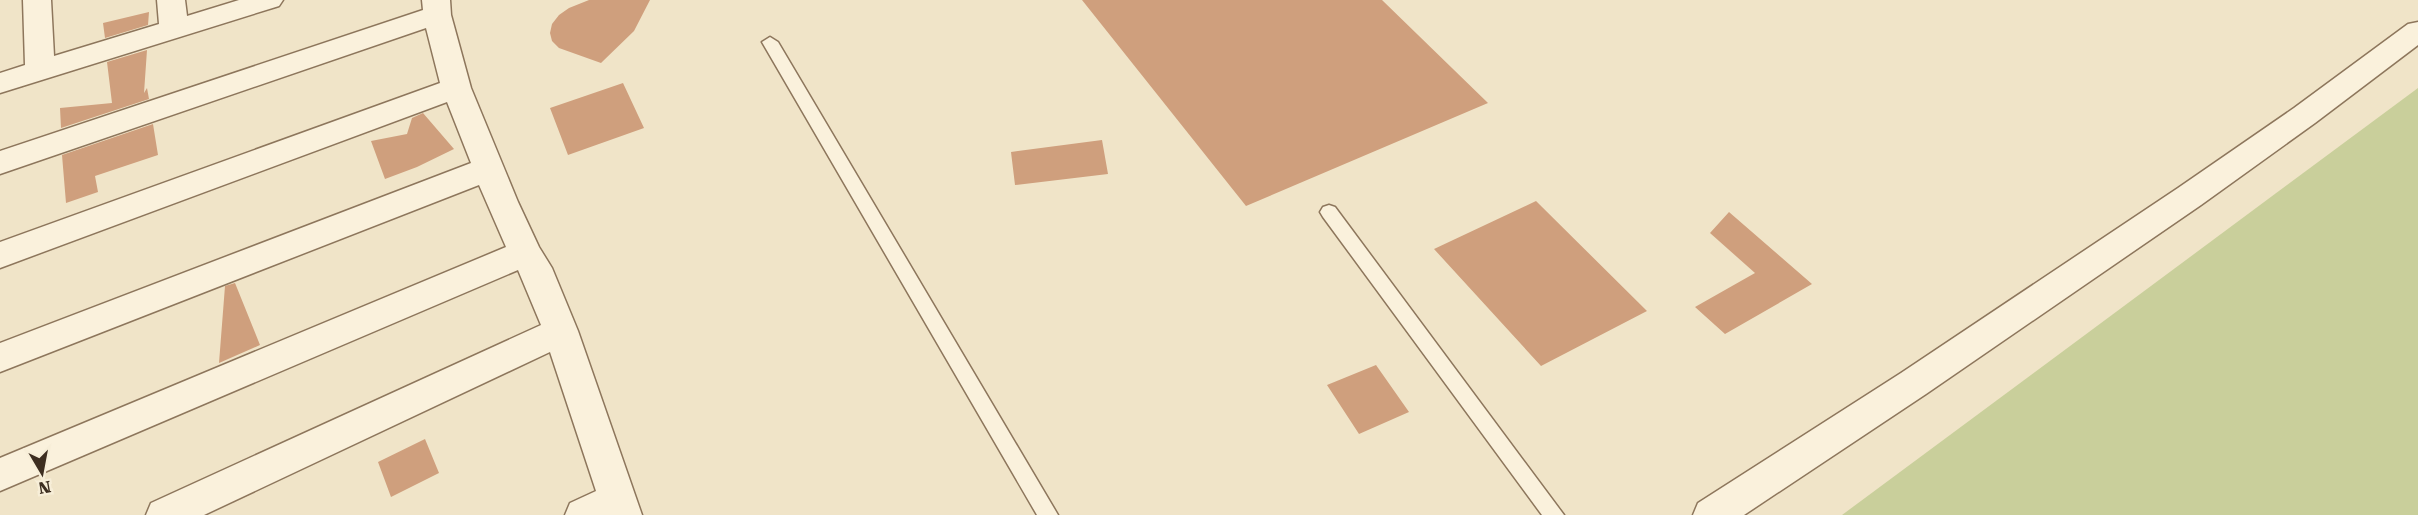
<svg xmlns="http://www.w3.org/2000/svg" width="2418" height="515" font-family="'Roboto Serif',serif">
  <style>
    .green { fill: #c9cf9b }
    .building { fill: #cf9f7d }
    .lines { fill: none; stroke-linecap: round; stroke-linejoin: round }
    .service-casing { stroke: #8d765c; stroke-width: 3 }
    .minor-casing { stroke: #8d765c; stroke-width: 3 }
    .service { fill: #faf1dc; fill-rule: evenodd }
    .minor { fill: #faf1dc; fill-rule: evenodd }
  </style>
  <rect width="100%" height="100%" fill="#f0e4c8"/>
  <path class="green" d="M2418,88V515H1842Z"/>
  <path class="building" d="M589,0H650L634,31L601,63L559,48L552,41L550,33L552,24L559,15L569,8Z
    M1082,0H1382L1488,103L1246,206Z
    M149,12L148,25L105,38L103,23Z
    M147,50L144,93L147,88L149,99L61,128L60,108L112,103L107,62Z
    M623,83L644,128L568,155L550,108Z
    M423,113L454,149L417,167L385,179L371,141L407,134L412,118Z
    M153,124L158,155L95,176L98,192L66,203L62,155Z
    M1102,140L1108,174L1015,185L1011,152Z
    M1536,201L1647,311L1541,366L1434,249Z
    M1729,212L1812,284L1725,334L1695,307L1755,273L1710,233Z
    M235,283L260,345L219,363L225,286Z
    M1376,365L1409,412L1359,434L1327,385Z
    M425,439L439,473L391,497L378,462Z"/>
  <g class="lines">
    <g class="service-casing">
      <path id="service" d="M770,37L778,42L1058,515H1037L762,42Z
        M1329,205L1335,207L1564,515H1542L1323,217L1320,212L1323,207Z"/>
    </g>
    <g class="minor-casing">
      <path id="minor" d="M23,0H51L54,56L159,24L157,0H185L187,16L239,0H283L279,6L0,93V73L25,65Z
        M422,0H450L451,15L471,88L518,202L539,247L552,268L578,331L642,515H565L570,503L596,491L550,352L204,515H146L151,503L541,325L518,270L0,491V458L506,247L479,185L0,372V343L471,163L447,102L0,268V242L440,83L426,28L0,174V151L423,10Z
        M2418,22V45L2315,123L2201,205L1926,394L1744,515H1693L1698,503L1901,373L2178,188L2294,108L2408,24Z"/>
    </g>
    <use href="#service" class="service"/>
    <use href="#minor" class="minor"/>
  </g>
  <g transform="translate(42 473) rotate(170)" stroke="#f7eed8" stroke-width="4.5" paint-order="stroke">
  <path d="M0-4.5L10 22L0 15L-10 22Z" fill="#3d2e20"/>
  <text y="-9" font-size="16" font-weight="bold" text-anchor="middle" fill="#3d2e20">N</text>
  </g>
</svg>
